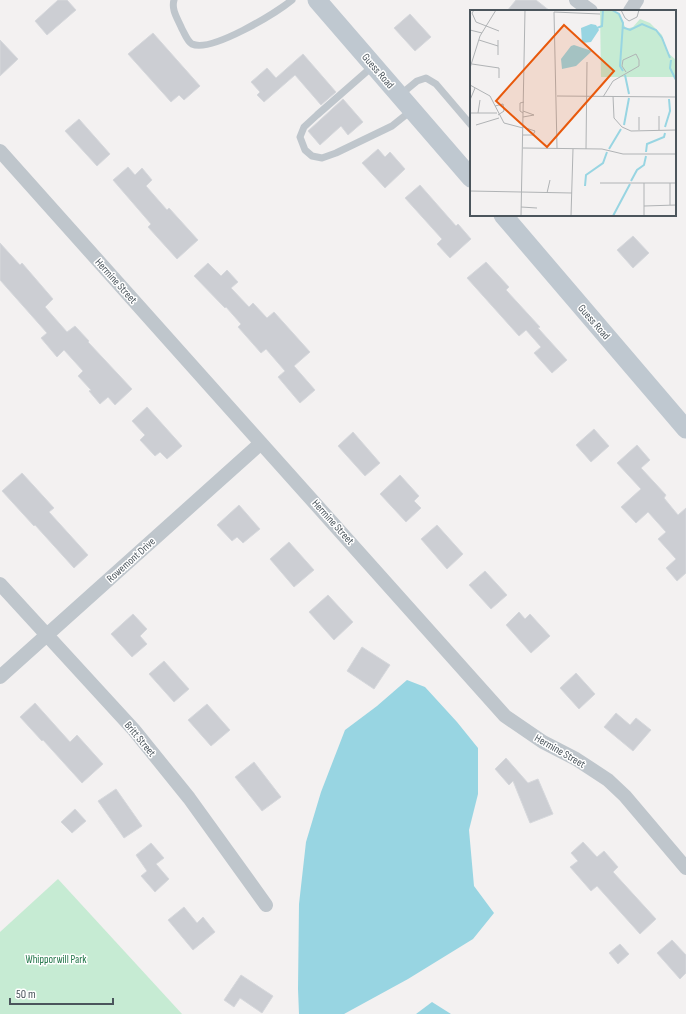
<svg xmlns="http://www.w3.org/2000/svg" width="686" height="1014" font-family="'Sofia Sans Condensed',sans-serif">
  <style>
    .green { fill: #c6ebd3 }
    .water { fill: #98d5e2 }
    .building { fill: #ccced3; stroke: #d6d8dc }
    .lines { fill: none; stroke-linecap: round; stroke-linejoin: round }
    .service { stroke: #bfc6cc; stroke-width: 7 }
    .minor { stroke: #bfc6cc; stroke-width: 14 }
    .secondary { stroke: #bfc8d0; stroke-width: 19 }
    .labels { text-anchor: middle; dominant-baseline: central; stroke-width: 3; stroke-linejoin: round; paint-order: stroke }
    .street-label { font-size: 11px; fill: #4b555c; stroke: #fff }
    .park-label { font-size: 11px; fill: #23764a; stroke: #fff }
    .inset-river { fill: none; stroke: #98d5e2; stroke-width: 2 }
    .inset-road { fill: none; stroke: #b0b3b5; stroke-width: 1 }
    .view { fill: #e8590c; fill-opacity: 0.15; stroke: #e8590c; stroke-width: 2 }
    .inset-edge { fill: none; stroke: #4b555c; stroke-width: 2 }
  </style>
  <rect width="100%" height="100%" fill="#f3f1f1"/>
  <path class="green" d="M58,879L182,1014H0V932Z"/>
  <path class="water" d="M407,680L425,687L457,722L478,748V794L469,830L474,886L494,913L473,939L408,979L344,1014H299L298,989L299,904L306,842L321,792L345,730L377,706Z
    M432,1002L451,1014H416Z"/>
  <path class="building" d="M58,0H67L76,10L47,35L35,21Z
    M516,0H536L550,11H507Z
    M410,14L431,37L415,51L394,28Z
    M153,33L200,86L184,100L179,95L171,102L128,54Z
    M0,40L18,59L0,76Z
    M303,54L336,92L321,105L295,75L264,102L257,95L260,92L251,82L267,68L276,78Z
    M343,99L363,122L348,135L341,126L320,145L308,131Z
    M79,119L110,154L97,166L65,131Z
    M378,149L385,157L390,152L405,169L385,188L362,163Z
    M128,167L135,175L142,168L152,180L146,186L167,210L169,208L198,240L177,259L148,227L151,224L113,180Z
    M420,185L456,226L458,224L471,239L450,258L437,244L442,239L405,198Z
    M633,236L649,253L633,268L617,250Z
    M0,243L20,265L22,263L53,299L45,307L67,332L75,326L89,341L88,342L132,389L115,405L108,397L100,404L89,391L91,390L78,376L83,371L64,350L57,357L41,338L47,333L0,280Z
    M486,262L509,287L506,290L540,327L538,328L567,360L552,373L534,353L541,347L526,330L519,336L467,278Z
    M208,263L221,276L227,270L238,282L231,288L249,307L253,303L267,318L274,312L310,352L294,366L315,390L300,403L278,377L285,371L266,349L261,353L238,327L241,324L226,307L225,308L194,276Z
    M147,407L182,446L167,459L160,452L155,456L140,440L145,435L132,421Z
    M594,429L609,446L591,462L576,445Z
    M353,432L380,463L365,476L338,446Z
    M637,445L650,460L641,468L666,495L664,498L678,515L686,508V573L677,581L666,568L676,559L658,539L666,532L648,512L636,523L621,507L641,489L617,463Z
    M22,473L54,508L49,512L88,555L74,568L35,525L34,526L2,491Z
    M400,475L419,496L414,501L421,508L406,522L380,494Z
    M239,505L260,529L243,543L237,537L232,541L217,525Z
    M437,525L463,554L447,569L421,539Z
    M289,542L314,570L294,587L270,559Z
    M485,571L507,595L491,609L469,585Z
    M328,595L353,622L334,640L309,612Z
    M519,612L525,619L530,614L550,636L531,653L506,625Z
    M133,614L147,629L140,636L147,644L132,657L111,634Z
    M362,647L390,665L374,689L347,671Z
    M164,661L189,689L174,702L149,674Z
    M576,673L595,694L579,709L560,688Z
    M35,703L70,742L77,735L103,764L82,783L43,740L42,741L20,717Z
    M207,704L230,730L211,746L188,720Z
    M616,713L630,725L636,718L651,730L633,751L604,727Z
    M506,758L528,783L538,779L553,814L530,823L513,781L509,785L495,769Z
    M254,762L281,797L262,811L235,777Z
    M116,789L142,826L124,838L98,801Z
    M75,809L86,821L72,833L61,822Z
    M583,842L597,857L604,851L618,867L613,872L656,919L640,934L597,886L591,891L570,867L578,861L571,853Z
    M151,843L164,858L156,864L169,879L155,892L141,876L147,871L136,855Z
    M184,907L197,923L203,917L215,932L193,950L168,920Z
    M672,940L686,955V973L680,979L657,953Z
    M620,944L629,954L618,964L609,953Z
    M241,975L273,996L262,1013L240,998L234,1007L224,1000Z"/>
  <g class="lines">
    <path class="service" d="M174,0C171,10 178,19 182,29C185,34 187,41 192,44C211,53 276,13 292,0
      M373,66L317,115L304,127L300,137L305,150L312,156L322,158L336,153L392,126L412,110
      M400,95L417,81L426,78L436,84L471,125"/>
    <path class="minor" d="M576,0L591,11
      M630,11L637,0
      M0,151L505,716L543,742L576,759L608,780L625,796L686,868
      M0,584L134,730L189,798L266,905
      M0,677L261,443"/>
    <path class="secondary" d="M317,0L471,178
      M503,215L686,429"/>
  </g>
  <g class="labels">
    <g class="street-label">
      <text transform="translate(378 71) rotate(49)">Guess Road</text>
      <text transform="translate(116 281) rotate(48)">Hermine Street</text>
      <text transform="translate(594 322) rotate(49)">Guess Road</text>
      <text transform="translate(333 522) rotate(48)">Hermine Street</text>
      <text transform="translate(131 560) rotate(-42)">Rowemont Drive</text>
      <text transform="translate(140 739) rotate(50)">Britt Street</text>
      <text transform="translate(560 751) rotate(30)">Hermine Street</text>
    </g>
    <g class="park-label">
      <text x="56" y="959">Whipporwill Park</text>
    </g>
  </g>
  <g transform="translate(470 10)">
    <rect width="206" height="206" fill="#f3f1f1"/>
    <path d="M130,0H141L149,4L156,19L163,17L170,9L180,13L192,25L197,42L206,50V67H131Z" fill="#c6ebd3"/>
    <path d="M121,14L126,15L129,20L121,32L112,33L111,18ZM104,35L122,41L106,56L92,59L91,49L101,36Z" fill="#98d5e2"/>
    <path class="inset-river" d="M142,0L149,4L153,13L150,56L153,61M152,17L160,20L172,14L186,20L192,28L200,48M127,18L132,16L133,0M201,50L200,58L206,70M155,65L159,84M154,115L159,88M195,117L200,101L199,89M139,139L151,119M176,142L177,134L194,127L195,123M161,171L167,160L174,155L176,146M115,176L116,165L133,153L137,142M143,206L160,174"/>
    <path class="inset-road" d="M4,0L2,3L6,12L29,21M151,0L155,8L159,11L167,7L169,0M206,4V20M0,20L12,23M9,30L28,36M28,45V30M2,54L29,58V68M0,58L10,26L26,0M0,75L20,86L34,113L53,118M87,86L206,87M143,86L144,108L152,117L161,121L206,120M133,87L143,71L169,56V50L166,44L153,50L152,56L156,62M0,90L5,78M25,96L33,94L34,101L28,105M0,103H27M8,103L10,90M53,103L50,101V93L54,92M53,107L64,105L53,101M169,107V120M6,115L29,108M189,120V106M53,125H63L65,121L53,117M53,138L132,139L153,144H206M87,138L84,2L130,4M116,139L117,52M130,173H206M174,173V206M200,173V195M0,181L102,183M77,183L80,170M174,196L206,195M51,197L67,198M51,206L55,0M101,206L103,139"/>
    <path class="view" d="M94,15L144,61L77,137L26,91Z"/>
    <rect width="206" height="206" class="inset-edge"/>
  </g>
  <path d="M10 998v6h103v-6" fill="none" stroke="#4b555c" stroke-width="2"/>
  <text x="16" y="998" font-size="12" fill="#4b555c" stroke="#ffffff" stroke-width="3" paint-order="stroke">50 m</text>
</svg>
